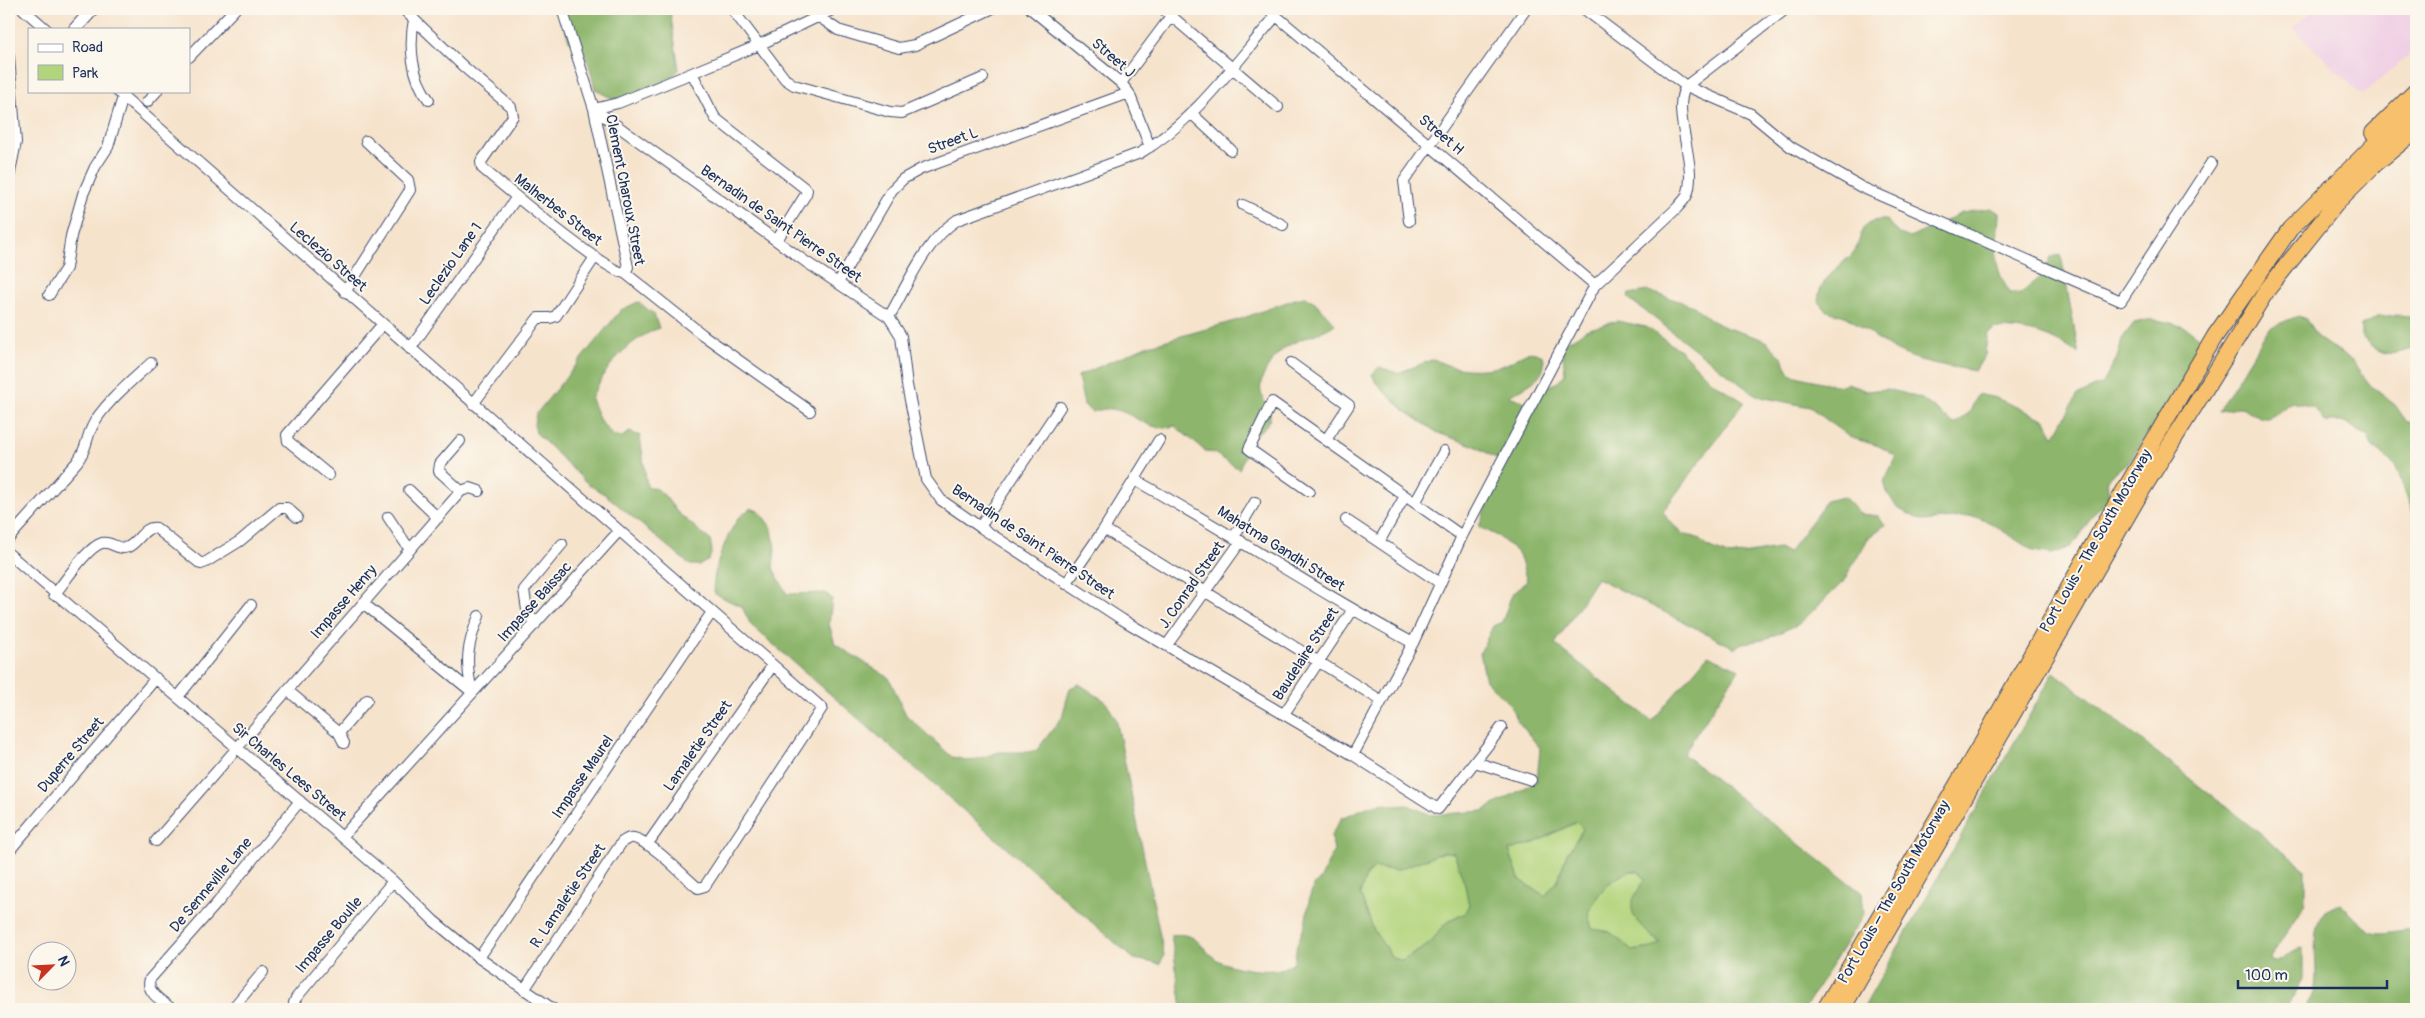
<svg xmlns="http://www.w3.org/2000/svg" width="2425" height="1018" font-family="Pangolin,sans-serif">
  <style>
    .built { fill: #f0d0e5 }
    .green { fill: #b2d47c; stroke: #66826d }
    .forest { fill: #8db66c; stroke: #547265; fill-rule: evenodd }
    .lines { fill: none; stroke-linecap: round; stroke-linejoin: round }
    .minor-casing { stroke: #3c4a6e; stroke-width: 12 }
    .tertiary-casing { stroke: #3c4a6e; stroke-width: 14 }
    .trunk-casing { stroke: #3c4a6e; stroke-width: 18 }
    .minor { stroke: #fff; stroke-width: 10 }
    .tertiary { stroke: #fff; stroke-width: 12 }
    .trunk { stroke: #f7c06c; stroke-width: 16 }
    .labels { text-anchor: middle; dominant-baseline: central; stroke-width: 4; stroke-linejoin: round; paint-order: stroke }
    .street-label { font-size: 15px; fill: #1b2f5e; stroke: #fbf7ec }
  </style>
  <rect width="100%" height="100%" fill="#fbf7ec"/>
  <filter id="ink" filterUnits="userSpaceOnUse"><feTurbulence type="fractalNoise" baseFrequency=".02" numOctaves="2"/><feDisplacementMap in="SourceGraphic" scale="10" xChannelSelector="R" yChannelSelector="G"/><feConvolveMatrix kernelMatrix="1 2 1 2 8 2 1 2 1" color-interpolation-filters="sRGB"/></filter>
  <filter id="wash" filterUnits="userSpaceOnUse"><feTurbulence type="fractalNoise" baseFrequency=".0096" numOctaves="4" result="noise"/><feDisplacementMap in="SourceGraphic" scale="20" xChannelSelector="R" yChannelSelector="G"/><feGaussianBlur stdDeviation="1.12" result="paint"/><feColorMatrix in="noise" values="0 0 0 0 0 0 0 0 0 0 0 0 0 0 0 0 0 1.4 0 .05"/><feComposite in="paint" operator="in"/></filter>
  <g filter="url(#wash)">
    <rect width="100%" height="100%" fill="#f6e3cc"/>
    <path class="built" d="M2315,9H2416V49L2362,95L2292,28Z"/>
    <path class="green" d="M1577,822L1583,829L1567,854L1557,882L1545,896L1519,879L1509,850L1532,844Z
      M1444,852H1454L1465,885L1469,905L1464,914L1447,922L1428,945L1402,961L1392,957L1374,931L1360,894L1367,874L1375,868L1396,870Z
      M1630,871H1639L1645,879L1632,904L1645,930L1660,943L1652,948L1632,951L1610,932L1592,929L1588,914C1599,891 1606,882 1630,871Z"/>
    <path class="forest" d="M560,9H672L670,11L679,70C669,81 627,102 612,98C606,96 600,92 595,89L589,64L581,50L569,41Z
      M1991,208L1999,213C1998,249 1989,260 2010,293L2020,294L2042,276L2051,257L2061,255L2079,354C2048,334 2032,329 1995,328L1987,335L1985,355L1975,371C1949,366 1921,363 1897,351C1879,342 1864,327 1847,317C1837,312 1822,314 1819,300C1816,283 1840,266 1851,255C1867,240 1852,219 1886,220L1900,234L1910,238L1962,213Z
      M1648,291L1694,306L1710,320L1727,328L1765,340L1781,356L1791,375L1839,386L1848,383L1866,391L1886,389L1903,393L1922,399L1954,424L1970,412L1977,394L1996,398L2046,420L2054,437L2077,396L2103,383L2117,358L2122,339L2134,323C2140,322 2148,319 2154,320C2166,321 2192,327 2198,338C2202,344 2200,352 2198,358L2130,460L2107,479L2109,499L2093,514L2078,539L2070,547L2052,554L2033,551L1991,523L1973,516L1923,521L1897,508L1887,492L1884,482L1896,456L1879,446L1849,437L1810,407L1761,397L1751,392L1628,298L1629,294Z
      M1305,297L1315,302L1335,324C1319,336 1296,337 1280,352C1270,362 1256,382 1262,396C1265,405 1273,411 1269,421C1267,426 1260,430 1256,434C1248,443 1244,458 1239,469L1214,453L1205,451L1175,426C1147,434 1134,411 1111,409C1105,408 1097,411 1091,412L1084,405L1078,376L1146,346L1238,320L1295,299Z
      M638,302L654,314L659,328C625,342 606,366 591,399L599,419L612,435L622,437L630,432L640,436L647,486L657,489L665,496L677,512L710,540L712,550L709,560L700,565H690L606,495L589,485L536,433L534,424L536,414L621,310Z
      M2398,315L2408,316L2416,320V347C2391,357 2381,357 2361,336V326L2377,317Z
      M2298,316L2307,321L2318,338L2352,361L2371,386L2395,405L2407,422L2416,423V515L2413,513L2395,465L2372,446L2368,437L2345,422H2326L2313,407L2292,402C2269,418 2269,426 2243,407L2219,411L2269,328Z
      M1617,321L1646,327L1680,350L1711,381L1744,402L1663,511L1668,520L1683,534L1698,538L1706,546L1730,556L1779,548L1788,553L1821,509L1825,501L1844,497L1860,514L1879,516L1885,525L1869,537L1843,582L1799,624L1763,640L1743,643L1735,648L1597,578L1555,644L1652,721L1708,655L1739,669L1683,754L1862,893L1864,914L1804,1009H1184L1182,1007L1171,935C1200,931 1200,950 1219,961C1232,968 1266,973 1280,969C1285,968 1290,964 1294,962L1297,944L1305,925L1310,896L1313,887L1321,878L1334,850L1331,835L1342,818L1369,806L1384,803L1393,806L1408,805L1431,815L1483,811L1537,781L1540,748L1516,719L1511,706L1486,681L1480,653L1493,626L1502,622L1512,594L1527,581L1519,554L1498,536L1479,527L1501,461L1475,446L1438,433L1405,411L1376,383L1372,374L1379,367L1398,373L1434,359C1454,371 1482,372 1504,365C1521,359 1523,346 1543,356C1550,378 1525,386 1509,396L1528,403L1541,389L1558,382L1565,374L1562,345L1586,330ZM1576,822L1583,829L1567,854L1557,882L1545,896L1519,879L1509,850L1532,844ZM1444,852L1454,853L1465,885L1469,905L1464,914L1447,922L1428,945L1402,961L1392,957L1374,931L1360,894L1367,874L1375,868L1396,870ZM1630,871H1639L1645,879C1641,886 1633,897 1632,904C1630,920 1650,934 1660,943L1652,948L1632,951L1610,932L1592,929L1588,914C1599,891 1606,882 1630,871Z
      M751,508L760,512L772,529L775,549L773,568L787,594L826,593L832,599L829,624L835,644L889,678L906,715L952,757L971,761L999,752H1028L1037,750L1062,717L1070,688L1079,684L1105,701L1116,719L1164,955L1160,964L1134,959L751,625L742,607L715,594C709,578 726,537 736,522C739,516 746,512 751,508Z
      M2054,672L2305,869V903L2270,958L2272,962C2284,961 2292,948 2303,948V979L2286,1009H1863Z
      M2339,905C2353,910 2357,923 2369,930C2382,938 2402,927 2416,930V1009H2304C2307,1004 2312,998 2314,992C2322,965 2301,913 2339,905Z"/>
  </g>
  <g filter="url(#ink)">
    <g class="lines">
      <g class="minor-casing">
        <path id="minor" d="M23,9L46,29
          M403,9L464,67L511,107L513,116L481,162L482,168C502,185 607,273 625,273
          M562,9L594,109L628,267L625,273
          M732,9L785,79L794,85L890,112L902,113L983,78
          M813,9L818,16L838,30L899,48L915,45L991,9
          M1031,9L1121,83L1129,93L1150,147
          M1163,9L1278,107
          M1268,9L1595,285
          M1584,9L1686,86L1751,114L1791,147L1861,187L2121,301L2211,163
          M414,19C409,46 411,77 429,100
          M9,57L16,142L9,177
          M189,57L235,9
          M692,73L715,118L807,190L806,194L777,240
          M1121,83L1171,16
          M117,91L822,708L705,886L698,888C681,874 656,846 637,839C631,836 627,839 622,842L524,990
          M147,102L157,91
          M594,109L806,262L889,317L901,336L907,385L926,479L941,500L980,527L1123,620L1353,755L1438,809L1502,727
          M594,109L618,103L692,73L759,45L834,9
          M1191,113L1231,150
          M1243,205L1283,225
          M1409,221L1404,181L1526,9
          M625,273L703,335L810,411
          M838,283L892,190L903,179L921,169L1129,93
          M345,292L410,190L408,180L366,141
          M49,295L66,268L71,236L83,194L95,167L108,147L123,97
          M889,317C908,284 925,241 957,220L1140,153C1195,121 1235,63 1276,16
          M410,349L517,197
          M1291,363L1349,405L1326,440
          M473,404L538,318H550L556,316L595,257
          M460,441L440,464L439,471L461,491
          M329,475L288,441L287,435L382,325
          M1135,480C1229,532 1318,592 1413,643
          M409,490L438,518
          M1309,491L1249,449L1272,402L1462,536
          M1405,496L1379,542L1440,583
          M1415,503L1444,451
          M388,517L410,550
          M1346,520L1379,542
          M980,527L1060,407
          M1104,529L1382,701
          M1234,537L1255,502
          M9,538L77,462C88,447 85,441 92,427C101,406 134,379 151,363
          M9,554L342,837L393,881L434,921L479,958L553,1009
          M1066,584L1104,529L1159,440
          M54,595C65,582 87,547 102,543C112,541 118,551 128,547C139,542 144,526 156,528L201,564L206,562L240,541L279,508H287L297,517
          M363,603L472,692
          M535,625L527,610L524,590L562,544
          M1167,645L1241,541
          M287,690L339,733L344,743
          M472,692C465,661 467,645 479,616
          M178,697L251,605
          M1284,714L1352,611
          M339,733L367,700
          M1353,755L1413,643L1462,536L1595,285L1677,208C1680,204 1685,200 1687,195C1699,164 1670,112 1686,86L1786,9
          M1475,762L1531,780
          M342,837L619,531
          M156,841L461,491L470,488L479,491
          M647,845L773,665
          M9,851L156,678
          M479,958L712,612
          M172,1009C163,1002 145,992 150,979L218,902L300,801
          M232,1009L263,972
          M295,1009L294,1003L296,998L393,881"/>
      </g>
      <g class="tertiary-casing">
        <path id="tertiary" d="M75,29L93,9"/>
      </g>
      <g class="trunk-casing">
        <path id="trunk" d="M2373,133L2416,91
          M1825,1009L1987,734L2103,527L2215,336L2290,229L2373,146L2416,110
          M1842,1009L2142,490L2267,290L2339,200L2376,163L2416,130"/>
      </g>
      <use href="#minor" class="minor"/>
      <use href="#tertiary" class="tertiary"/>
      <use href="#trunk" class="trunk"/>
    </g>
  </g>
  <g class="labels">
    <g class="street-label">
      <text transform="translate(1113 58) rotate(41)">Street J</text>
      <text transform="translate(1441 135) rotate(40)">Street H</text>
      <text transform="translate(953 141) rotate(-20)">Street L</text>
      <text transform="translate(625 190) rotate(79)">Clement Charoux Street</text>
      <text transform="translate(558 210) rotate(38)">Malherbes Street</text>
      <text transform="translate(781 224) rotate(35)">Bernadin de Saint Pierre Street</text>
      <text transform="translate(328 257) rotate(41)">Leclezio Street</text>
      <text transform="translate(451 264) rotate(-55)">Leclezio Lane 1</text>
      <text transform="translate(2096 541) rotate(-60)">Port Louis – The South Motorway</text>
      <text transform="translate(1033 542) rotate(34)">Bernadin de Saint Pierre Street</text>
      <text transform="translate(1281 549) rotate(32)">Mahatma Gandhi Street</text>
      <text transform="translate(1192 585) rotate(-55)">J. Conrad Street</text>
      <text transform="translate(344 602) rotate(-49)">Impasse Henry</text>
      <text transform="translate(535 602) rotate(-48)">Impasse Baissac</text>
      <text transform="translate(1306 654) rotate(-57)">Baudelaire Street</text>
      <text transform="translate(698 746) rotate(-55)">Lamaletie Street</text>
      <text transform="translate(71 755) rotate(-50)">Duperre Street</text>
      <text transform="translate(289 772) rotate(40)">Sir Charles Lees Street</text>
      <text transform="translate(583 777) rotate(-56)">Impasse Maurel</text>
      <text transform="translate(211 885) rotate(-50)">De Senneville Lane</text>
      <text transform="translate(1894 892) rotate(-60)">Port Louis – The South Motorway</text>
      <text transform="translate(568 896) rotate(-56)">R. Lamaletie Street</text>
      <text transform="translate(329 935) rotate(-50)">Impasse Boulle</text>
    </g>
  </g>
  <rect width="2425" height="1018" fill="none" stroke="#fbf7ec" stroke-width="30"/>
  <rect x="28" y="28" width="162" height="65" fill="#fbf7ec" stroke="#a1a7b3"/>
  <rect x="38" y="44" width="25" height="8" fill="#ffffff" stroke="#a1a7b3"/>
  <text x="72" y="52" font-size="15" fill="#1b2f5e">Road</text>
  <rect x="38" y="65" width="25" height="15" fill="#b2d47c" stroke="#a1a7b3"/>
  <text x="72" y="78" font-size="15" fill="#1b2f5e">Park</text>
  <g transform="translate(52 966) rotate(66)"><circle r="24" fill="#fbf7ec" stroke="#a1a7b3"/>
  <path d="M0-4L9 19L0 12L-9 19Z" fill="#c8321e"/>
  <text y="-8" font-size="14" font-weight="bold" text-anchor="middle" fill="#1b2f5e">N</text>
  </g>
  <path d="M2238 980v8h149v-8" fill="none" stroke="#1b2f5e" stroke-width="2.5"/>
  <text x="2245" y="980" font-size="15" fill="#1b2f5e" stroke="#fbf7ec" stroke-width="4" paint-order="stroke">100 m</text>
</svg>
